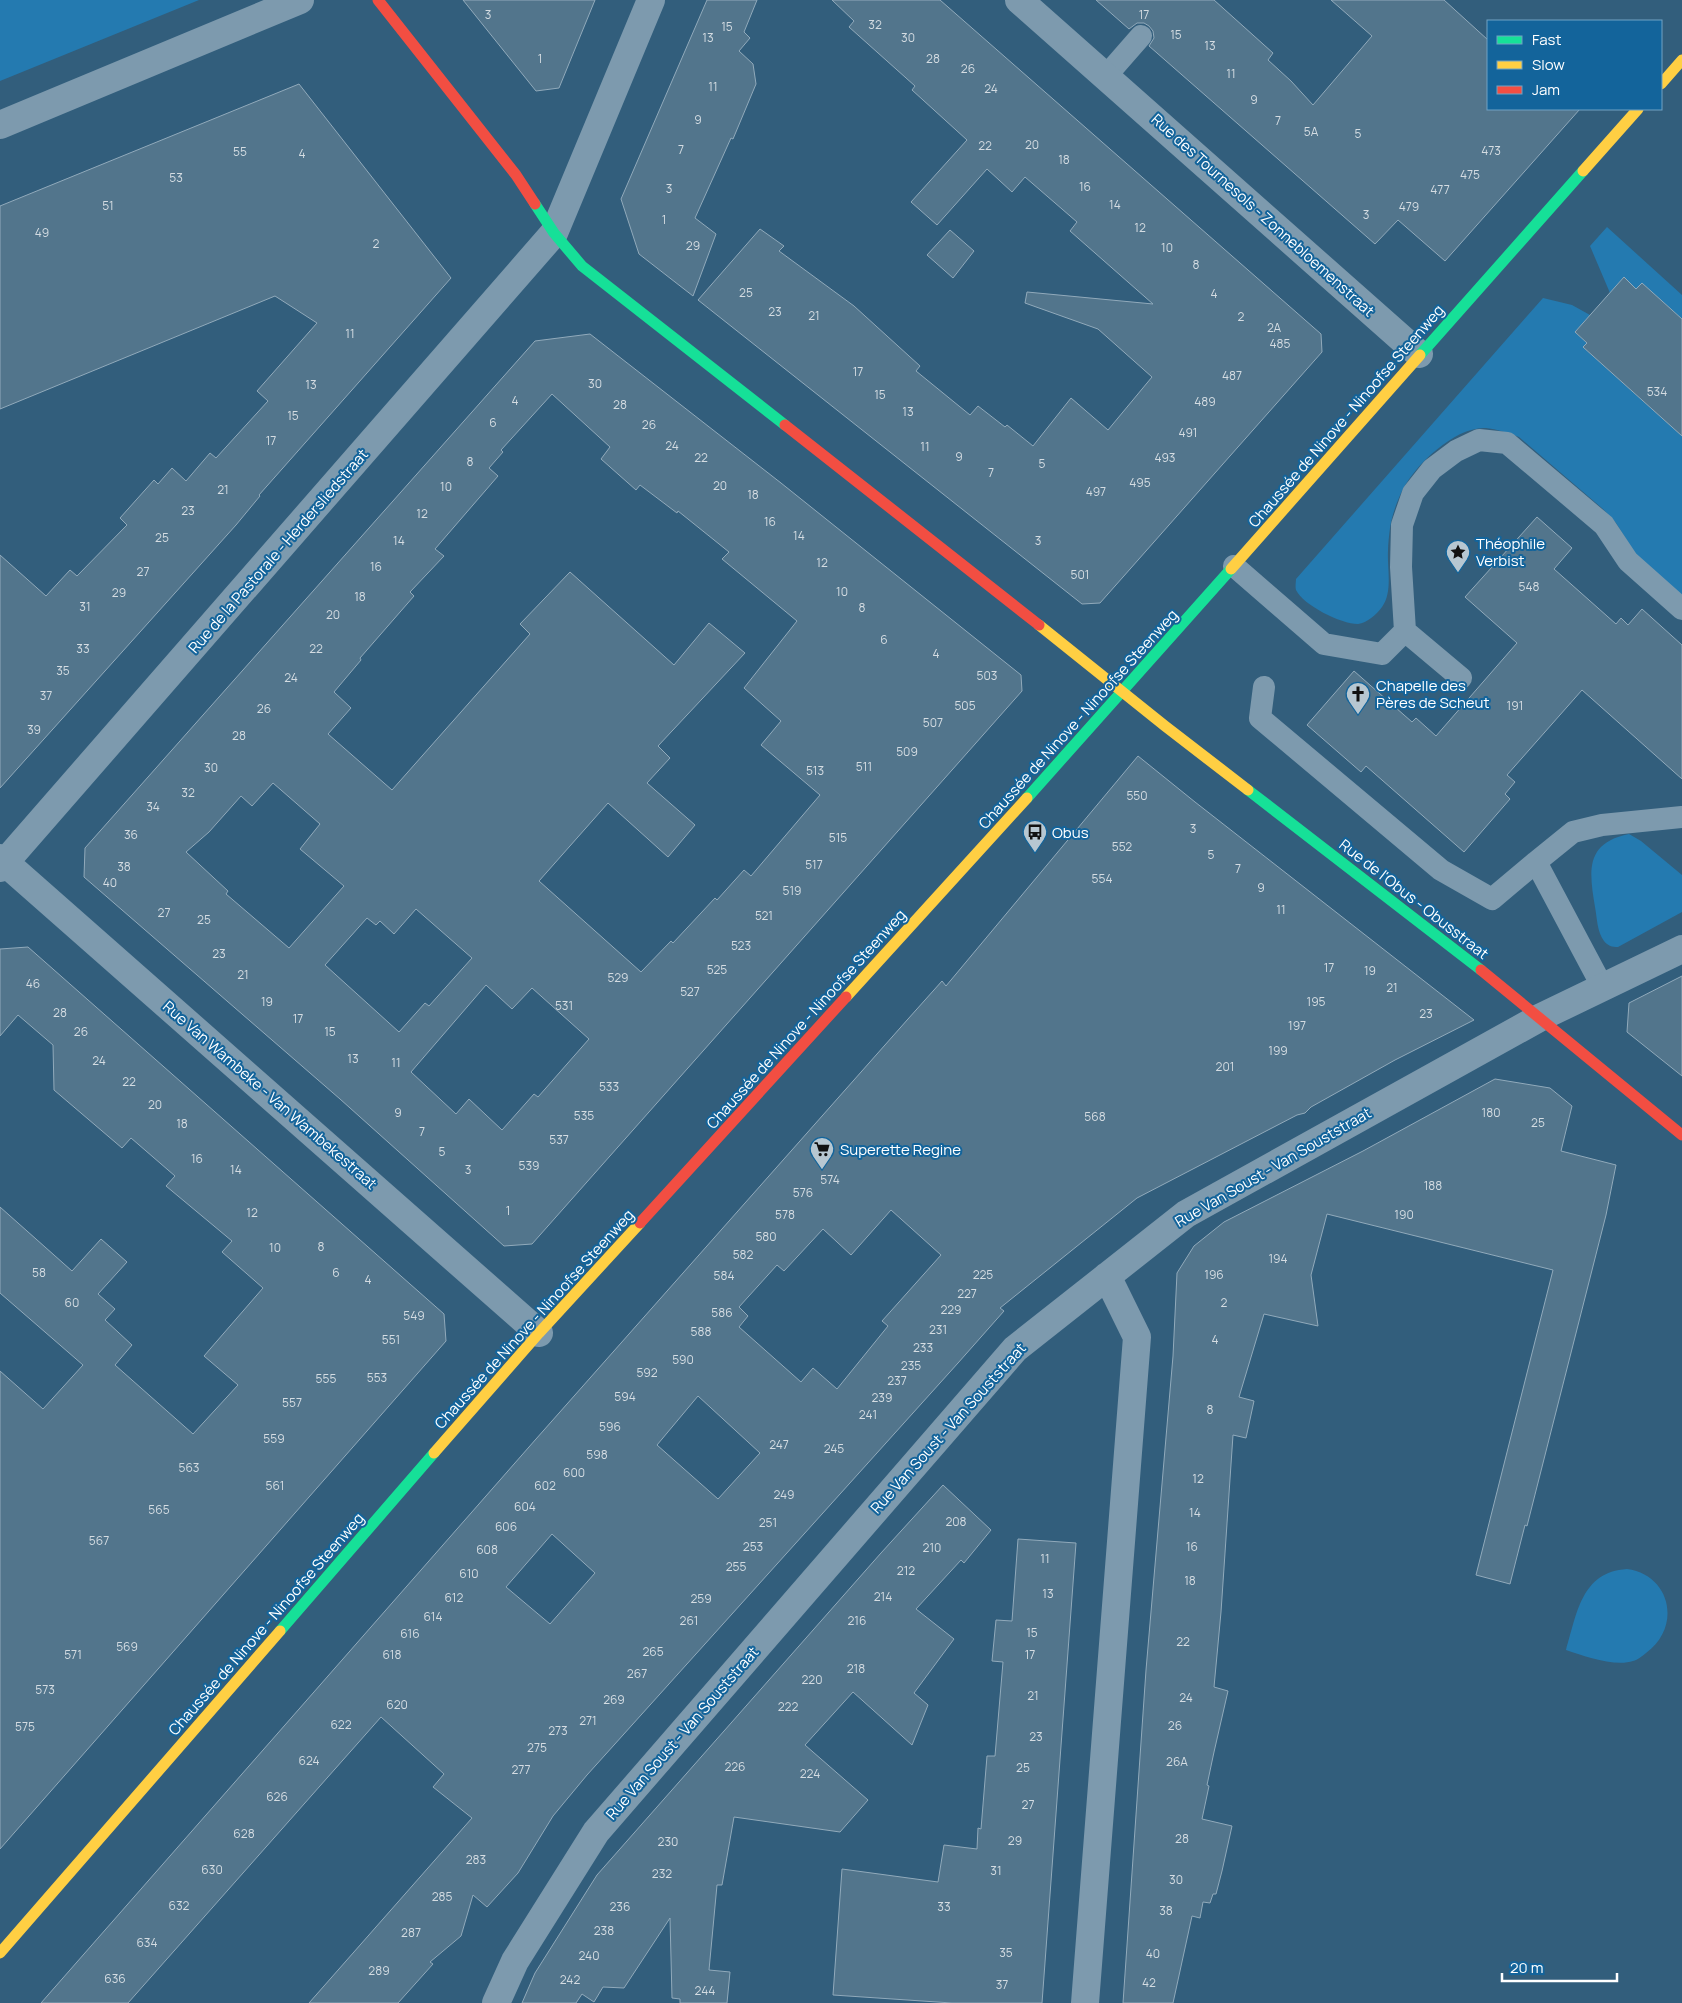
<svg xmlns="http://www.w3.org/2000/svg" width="1682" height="2003" font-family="Manrope,sans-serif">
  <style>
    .green { fill: #247ab0 }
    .building { fill: #52758c; stroke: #91aabb; fill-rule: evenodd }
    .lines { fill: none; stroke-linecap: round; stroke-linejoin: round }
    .lane { stroke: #7d9aae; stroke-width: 22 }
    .street { stroke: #7d9aae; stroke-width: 28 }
    .fast { stroke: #16e098; stroke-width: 11 }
    .slow { stroke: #ffcf43; stroke-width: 11 }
    .jam { stroke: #f24e42; stroke-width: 11 }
    .labels { text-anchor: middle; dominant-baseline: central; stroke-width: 4; stroke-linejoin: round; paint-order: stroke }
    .number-label { font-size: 12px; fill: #d4dce2 }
    .street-label { font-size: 15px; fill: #fff; stroke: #13649b }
    .poi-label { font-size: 15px; fill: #fff; stroke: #13649b; text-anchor: start }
  </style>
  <rect width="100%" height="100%" fill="#325e7c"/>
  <path class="green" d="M0,0H199L0,81Z
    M1607,227L1682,295V319L1642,283L1636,289L1624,277L1610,293L1590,246Z
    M1543,298L1572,305L1590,315L1575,332L1587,343L1584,348L1682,436V596L1636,555L1616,523L1603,509L1519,437C1508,433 1497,429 1486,428C1456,426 1416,464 1403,489C1397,501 1392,515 1390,528C1389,536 1388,544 1388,551C1387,568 1393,592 1382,607C1377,614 1367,623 1358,624C1341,624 1303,605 1296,590C1295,587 1296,582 1296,579Z
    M1629,834L1641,841L1682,875V912L1618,947C1612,947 1608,946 1604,941C1597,932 1597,917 1595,907C1589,871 1585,843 1629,834Z
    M1627,1569C1671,1575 1682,1627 1646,1653C1642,1656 1638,1660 1633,1661C1615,1667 1584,1656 1566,1650C1577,1614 1581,1572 1627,1569Z"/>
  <path class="building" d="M463,0H595L559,88L536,91Z
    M707,0H757L744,32L750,38L739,51L753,64L756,84L733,139L731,138L695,218L716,234L693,296L639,254L621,199Z
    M832,0H940L1321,334L1322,352L1100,603L1082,604L698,300L760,229L784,246L779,251L854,306L920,366L916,371L970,415L978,406L1005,427L1007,425L1033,446L1071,398L1108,430L1152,377L1098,329L1025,303L1027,292L1153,304L1070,231L1077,222L1025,177L1012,192L987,169L937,225L911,202L967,140L912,90L915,86L849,27L854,21Z
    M1096,0H1214L1273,53L1268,60L1291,81L1313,105L1372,36L1331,0H1444L1488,40V109H1580L1445,261L1398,220L1375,244L1149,46L1154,38L1153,31L1149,26L1144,23H1137L1129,29Z
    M299,84L451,278L259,495L260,496L236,525L0,788V555L46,596L70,570L77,576L127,525L120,518L154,480L158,484L172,468L186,481L210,453L216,458L268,401L257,391L317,323L275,296L0,409V206Z
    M950,230L974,251L953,278L927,255Z
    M1624,277L1636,289L1642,283L1682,319V436L1583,347L1587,343L1575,332Z
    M590,334L781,483L1021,675L1022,691L532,1244L504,1246L340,1099L84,877L85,848L535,341ZM552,394L610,447L601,459L636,490L640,485L677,513L678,511L729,552L722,559L797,621L744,688L781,721L761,745L820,795L751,876L744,870L717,900L715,898L673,943L671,941L641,972L539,881L608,803L668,857L695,825L647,783L670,758L658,746L745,653L709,623L674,665L570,572L520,624L530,634L392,790L328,734L351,708L334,692L361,660L360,658L414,596L410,592L444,556L435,549L498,476L489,468L503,452L501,450ZM273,783L320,824L300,849L344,886L289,948L226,894L228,891L186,852L209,832L241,796L252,806ZM416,909L472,958L429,1006L425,1003L399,1032L325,965L367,918L376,925L380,921L394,934ZM486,985L512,1009L532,988L589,1039L538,1097L534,1094L502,1130L469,1099L456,1114L411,1072Z
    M1537,517L1572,548L1554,569L1616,624L1621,618L1628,625L1642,609L1682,645V779L1582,690L1507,775L1515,782L1505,794L1510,799L1464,852L1366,766L1361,772L1307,725L1354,671L1412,722L1416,718L1436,736L1517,643L1465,597Z
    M1138,756L1195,802L1474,1020L1395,1060L1311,1107L1305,1113L1297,1115L1137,1198L1000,1308L1004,1311L958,1363L587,1775L553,1816L518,1873L487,1907L473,1895L461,1936L430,1962L433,1964L398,2003H309L472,1818L433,1787L444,1774L381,1717L128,2003H41L536,1439L908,1019L942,981L946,986ZM891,1210L941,1255L882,1321L888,1326L837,1389L813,1368L801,1382L739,1327L748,1316L739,1307L777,1265L784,1271L823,1229L851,1255ZM698,1396L760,1453L718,1499L657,1445ZM552,1534L595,1573L550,1624L506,1587Z
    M28,947L444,1314L446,1341L0,1849V1371L43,1409L83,1365L0,1293V1207L72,1271L101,1239L127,1262L98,1294L115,1309L105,1320L132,1345L115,1365L193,1434L238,1385L204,1356L263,1288L222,1252L232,1241L166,1186L175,1176L131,1138L122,1148L54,1090L53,1045L18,1015L0,1036V949Z
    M1682,976V1076L1627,1032L1629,1003Z
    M1495,1079L1550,1088L1572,1106L1561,1151L1616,1165L1606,1215L1527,1526L1525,1525L1510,1584L1476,1575L1553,1270L1327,1214L1311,1275L1318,1326L1264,1314L1239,1397L1254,1401L1246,1438L1233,1435L1221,1612L1214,1687L1228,1691L1214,1752L1207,1785L1209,1786L1202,1819L1232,1826L1222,1871L1216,1894H1213L1210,1903L1203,1902L1200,1918L1192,1916L1173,2003H1123L1146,1670L1173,1356L1177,1273L1194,1246L1224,1222L1363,1151Z
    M943,1485L991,1530L964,1563L961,1560L916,1609L954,1639L914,1693L928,1705L912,1745L853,1692L805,1745L868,1800L840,1832L734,1817L722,1885H717L709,1970L730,1972L727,2003H680V1999L672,1998L670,1918L624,1988L603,1987L594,2002L582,1994L576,2003H522L535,1973L597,1875L881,1553Z
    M1018,1539L1076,1543L1042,2003H952L833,1995L842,1869L938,1882L944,1845L977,1849L978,1828L981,1829L987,1756H995L1003,1662L992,1661L996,1620L1012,1621Z"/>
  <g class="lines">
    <path class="lane" d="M1106,76L1141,36
      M1234,566L1324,644L1382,654L1405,631L1461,678
      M1405,631L1401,567L1402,525L1413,493L1432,469L1456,451L1479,440L1507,443L1604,525L1628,561L1682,609
      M1264,687L1260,718L1441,870L1492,899L1536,862
      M1602,986L1536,862L1573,832L1602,825L1682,817"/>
    <path class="street" d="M1019,0L1419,354
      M0,125L300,0
      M0,858L539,1333
      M0,868L554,233L651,0
      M496,2003L515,1961L596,1832L1015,1349L1186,1214L1541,1017L1682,949
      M1085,2003L1137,1337L1107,1276"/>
    <path class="fast" d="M535,204L554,233L582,266L785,425
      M1420,355L1583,171
      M1248,790L1481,970
      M1027,798L1231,569
      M280,1631L434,1453"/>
    <path class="slow" d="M1661,84L1682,60
      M1583,171L1638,109
      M1231,569L1420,355
      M1039,625L1165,726L1248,790
      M846,997L1027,798
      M434,1453L539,1333L640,1223
      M0,1953L280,1631"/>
    <path class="jam" d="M378,0L516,175L535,204
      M785,425L1039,625
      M1481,970L1682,1135
      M640,1223L846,997"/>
  </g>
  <defs>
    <g id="sight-pin" transform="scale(1.25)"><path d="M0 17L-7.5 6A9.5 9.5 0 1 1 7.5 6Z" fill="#b7c7d1" stroke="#13649b"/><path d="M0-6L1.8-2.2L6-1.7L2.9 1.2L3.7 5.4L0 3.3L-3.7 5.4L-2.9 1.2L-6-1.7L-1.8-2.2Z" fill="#111"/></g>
    <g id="church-pin" transform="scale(1.25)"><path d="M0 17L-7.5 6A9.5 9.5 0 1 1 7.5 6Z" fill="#b7c7d1" stroke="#13649b"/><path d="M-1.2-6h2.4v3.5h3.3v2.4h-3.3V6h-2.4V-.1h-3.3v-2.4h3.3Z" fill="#111"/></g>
    <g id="bus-pin" transform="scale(1.25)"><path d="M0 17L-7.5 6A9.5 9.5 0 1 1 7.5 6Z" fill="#b7c7d1" stroke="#13649b"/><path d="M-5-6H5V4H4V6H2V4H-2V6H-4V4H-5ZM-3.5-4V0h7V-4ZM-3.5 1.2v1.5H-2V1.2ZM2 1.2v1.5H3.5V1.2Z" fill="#111"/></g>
    <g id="supermarket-pin" transform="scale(1.25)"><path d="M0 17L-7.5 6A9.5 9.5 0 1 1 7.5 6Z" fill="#b7c7d1" stroke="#13649b"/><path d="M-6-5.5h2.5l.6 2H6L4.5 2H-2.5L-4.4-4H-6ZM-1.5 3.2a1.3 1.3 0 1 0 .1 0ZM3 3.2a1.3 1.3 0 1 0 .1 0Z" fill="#111"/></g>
  </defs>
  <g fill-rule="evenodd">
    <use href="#sight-pin" x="1458" y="552"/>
    <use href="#church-pin" x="1358" y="694"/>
    <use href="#bus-pin" x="1035" y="832"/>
    <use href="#supermarket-pin" x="822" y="1149"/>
  </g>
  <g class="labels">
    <g class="number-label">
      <text x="488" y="14">3</text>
      <text x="1144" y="14">17</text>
      <text x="875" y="24">32</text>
      <text x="727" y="26">15</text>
      <text x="1176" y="34">15</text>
      <text x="708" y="37">13</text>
      <text x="908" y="37">30</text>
      <text x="1210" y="45">13</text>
      <text x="540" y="58">1</text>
      <text x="933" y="58">28</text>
      <text x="968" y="68">26</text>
      <text x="1231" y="73">11</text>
      <text x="713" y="86">11</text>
      <text x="991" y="88">24</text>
      <text x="1254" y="99">9</text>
      <text x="698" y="119">9</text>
      <text x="1278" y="120">7</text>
      <text x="1311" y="131">5A</text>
      <text x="1358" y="133">5</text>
      <text x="1032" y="144">20</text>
      <text x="985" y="145">22</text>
      <text x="681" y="149">7</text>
      <text x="1491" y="150">473</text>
      <text x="240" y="151">55</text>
      <text x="302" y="153">4</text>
      <text x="1064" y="159">18</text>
      <text x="1470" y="174">475</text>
      <text x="176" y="177">53</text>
      <text x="1085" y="186">16</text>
      <text x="669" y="188">3</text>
      <text x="1440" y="189">477</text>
      <text x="1115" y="204">14</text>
      <text x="108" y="205">51</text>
      <text x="1409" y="206">479</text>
      <text x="1366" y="214">3</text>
      <text x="664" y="219">1</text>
      <text x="1140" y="227">12</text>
      <text x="42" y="232">49</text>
      <text x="376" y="243">2</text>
      <text x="693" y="245">29</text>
      <text x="1167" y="247">10</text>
      <text x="1196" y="264">8</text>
      <text x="746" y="292">25</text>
      <text x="1214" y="293">4</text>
      <text x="775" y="311">23</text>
      <text x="814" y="315">21</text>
      <text x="1241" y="316">2</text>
      <text x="1274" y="327">2A</text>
      <text x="350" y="333">11</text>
      <text x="1280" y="343">485</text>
      <text x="858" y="371">17</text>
      <text x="1232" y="375">487</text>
      <text x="595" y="383">30</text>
      <text x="311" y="384">13</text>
      <text x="1657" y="391">534</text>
      <text x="880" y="394">15</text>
      <text x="515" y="400">4</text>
      <text x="1205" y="401">489</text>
      <text x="620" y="404">28</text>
      <text x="908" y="411">13</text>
      <text x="293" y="415">15</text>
      <text x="493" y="422">6</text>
      <text x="649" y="424">26</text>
      <text x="1188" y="432">491</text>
      <text x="271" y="440">17</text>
      <text x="672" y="445">24</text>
      <text x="925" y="446">11</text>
      <text x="959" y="456">9</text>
      <text x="701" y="457">22</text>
      <text x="1165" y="457">493</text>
      <text x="470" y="461">8</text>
      <text x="1042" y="463">5</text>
      <text x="991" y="472">7</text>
      <text x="1140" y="482">495</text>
      <text x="720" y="485">20</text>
      <text x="446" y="486">10</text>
      <text x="223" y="489">21</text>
      <text x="1096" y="491">497</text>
      <text x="753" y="494">18</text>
      <text x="188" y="510">23</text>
      <text x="422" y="513">12</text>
      <text x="770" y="521">16</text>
      <text x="799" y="535">14</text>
      <text x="162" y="537">25</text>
      <text x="399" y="540">14</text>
      <text x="1038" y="540">3</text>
      <text x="822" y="562">12</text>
      <text x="376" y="566">16</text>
      <text x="143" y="571">27</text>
      <text x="1080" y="574">501</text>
      <text x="1529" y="586">548</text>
      <text x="842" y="591">10</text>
      <text x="119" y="592">29</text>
      <text x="360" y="596">18</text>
      <text x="85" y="606">31</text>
      <text x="862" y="607">8</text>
      <text x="333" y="614">20</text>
      <text x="884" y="639">6</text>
      <text x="83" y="648">33</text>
      <text x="316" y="648">22</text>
      <text x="936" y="653">4</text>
      <text x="63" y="670">35</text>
      <text x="987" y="675">503</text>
      <text x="291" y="677">24</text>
      <text x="46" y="695">37</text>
      <text x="965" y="705">505</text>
      <text x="1515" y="705">191</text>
      <text x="264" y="708">26</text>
      <text x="933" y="722">507</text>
      <text x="34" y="729">39</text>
      <text x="239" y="735">28</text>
      <text x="907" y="751">509</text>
      <text x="864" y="766">511</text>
      <text x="211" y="767">30</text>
      <text x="815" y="770">513</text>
      <text x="188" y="792">32</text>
      <text x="1137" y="795">550</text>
      <text x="153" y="806">34</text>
      <text x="1193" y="828">3</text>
      <text x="131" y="834">36</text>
      <text x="838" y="837">515</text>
      <text x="1122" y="846">552</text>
      <text x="1211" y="854">5</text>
      <text x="814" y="864">517</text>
      <text x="124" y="866">38</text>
      <text x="1238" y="868">7</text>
      <text x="1102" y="878">554</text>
      <text x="110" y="882">40</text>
      <text x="1261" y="887">9</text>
      <text x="792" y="890">519</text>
      <text x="1281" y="909">11</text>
      <text x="164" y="912">27</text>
      <text x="764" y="915">521</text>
      <text x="204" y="919">25</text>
      <text x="741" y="945">523</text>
      <text x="219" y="953">23</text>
      <text x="1329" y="967">17</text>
      <text x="717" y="969">525</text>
      <text x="1370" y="970">19</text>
      <text x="243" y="974">21</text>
      <text x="618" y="977">529</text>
      <text x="33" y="983">46</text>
      <text x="1392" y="987">21</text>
      <text x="690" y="991">527</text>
      <text x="267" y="1001">19</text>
      <text x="1316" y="1001">195</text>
      <text x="564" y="1005">531</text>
      <text x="60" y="1012">28</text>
      <text x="1426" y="1013">23</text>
      <text x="298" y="1018">17</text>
      <text x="1297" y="1025">197</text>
      <text x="81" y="1031">26</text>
      <text x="330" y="1031">15</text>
      <text x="1278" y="1050">199</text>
      <text x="353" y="1058">13</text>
      <text x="99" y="1060">24</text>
      <text x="396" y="1062">11</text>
      <text x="1225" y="1066">201</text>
      <text x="129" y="1081">22</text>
      <text x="609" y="1086">533</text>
      <text x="155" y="1104">20</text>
      <text x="398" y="1112">9</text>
      <text x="1491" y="1112">180</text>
      <text x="584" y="1115">535</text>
      <text x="1095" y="1116">568</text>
      <text x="1538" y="1122">25</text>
      <text x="182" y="1123">18</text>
      <text x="422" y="1131">7</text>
      <text x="559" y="1139">537</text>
      <text x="442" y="1151">5</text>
      <text x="197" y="1158">16</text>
      <text x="529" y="1165">539</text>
      <text x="236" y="1169">14</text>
      <text x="468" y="1169">3</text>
      <text x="830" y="1179">574</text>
      <text x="1433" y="1185">188</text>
      <text x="803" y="1192">576</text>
      <text x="508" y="1210">1</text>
      <text x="252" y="1212">12</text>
      <text x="785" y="1214">578</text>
      <text x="1404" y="1214">190</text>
      <text x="766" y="1236">580</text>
      <text x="321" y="1246">8</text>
      <text x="275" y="1247">10</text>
      <text x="743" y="1254">582</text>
      <text x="1278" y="1258">194</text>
      <text x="39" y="1272">58</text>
      <text x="336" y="1272">6</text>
      <text x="983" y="1274">225</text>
      <text x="1214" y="1274">196</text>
      <text x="724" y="1275">584</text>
      <text x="368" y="1279">4</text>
      <text x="967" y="1293">227</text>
      <text x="72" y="1302">60</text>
      <text x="1224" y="1302">2</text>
      <text x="951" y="1309">229</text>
      <text x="722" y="1312">586</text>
      <text x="414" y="1315">549</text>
      <text x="938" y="1329">231</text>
      <text x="701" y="1331">588</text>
      <text x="391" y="1339">551</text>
      <text x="1215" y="1339">4</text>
      <text x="923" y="1347">233</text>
      <text x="683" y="1359">590</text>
      <text x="911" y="1365">235</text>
      <text x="647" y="1372">592</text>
      <text x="377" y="1377">553</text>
      <text x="326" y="1378">555</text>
      <text x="897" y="1380">237</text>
      <text x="625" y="1396">594</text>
      <text x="882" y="1397">239</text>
      <text x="292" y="1402">557</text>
      <text x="1210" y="1409">8</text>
      <text x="868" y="1414">241</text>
      <text x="610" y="1426">596</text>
      <text x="274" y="1438">559</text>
      <text x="779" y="1444">247</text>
      <text x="834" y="1448">245</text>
      <text x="597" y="1454">598</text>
      <text x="189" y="1467">563</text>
      <text x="574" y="1472">600</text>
      <text x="1198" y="1478">12</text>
      <text x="275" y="1485">561</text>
      <text x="545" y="1485">602</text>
      <text x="784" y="1494">249</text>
      <text x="525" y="1506">604</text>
      <text x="159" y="1509">565</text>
      <text x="1195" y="1512">14</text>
      <text x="956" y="1521">208</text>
      <text x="768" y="1522">251</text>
      <text x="506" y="1526">606</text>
      <text x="99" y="1540">567</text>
      <text x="753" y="1546">253</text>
      <text x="1192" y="1546">16</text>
      <text x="932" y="1547">210</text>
      <text x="487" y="1549">608</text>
      <text x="1045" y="1558">11</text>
      <text x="736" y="1566">255</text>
      <text x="906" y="1570">212</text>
      <text x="469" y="1573">610</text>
      <text x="1190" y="1580">18</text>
      <text x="1048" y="1593">13</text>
      <text x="883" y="1596">214</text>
      <text x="454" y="1597">612</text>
      <text x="701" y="1598">259</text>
      <text x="433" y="1616">614</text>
      <text x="689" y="1620">261</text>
      <text x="857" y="1620">216</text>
      <text x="1032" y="1632">15</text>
      <text x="410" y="1633">616</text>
      <text x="1183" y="1641">22</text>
      <text x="127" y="1646">569</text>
      <text x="653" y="1651">265</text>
      <text x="73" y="1654">571</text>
      <text x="392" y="1654">618</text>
      <text x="1030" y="1654">17</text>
      <text x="856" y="1668">218</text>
      <text x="637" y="1673">267</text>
      <text x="812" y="1679">220</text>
      <text x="45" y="1689">573</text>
      <text x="1033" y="1695">21</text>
      <text x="1186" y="1697">24</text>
      <text x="614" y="1699">269</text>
      <text x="397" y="1704">620</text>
      <text x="788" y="1706">222</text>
      <text x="588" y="1720">271</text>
      <text x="341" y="1724">622</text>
      <text x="1175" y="1725">26</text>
      <text x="25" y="1726">575</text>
      <text x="558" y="1730">273</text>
      <text x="1036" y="1736">23</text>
      <text x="537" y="1747">275</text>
      <text x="309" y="1760">624</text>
      <text x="1177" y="1761">26A</text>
      <text x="735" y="1766">226</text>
      <text x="1023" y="1767">25</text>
      <text x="521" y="1769">277</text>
      <text x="810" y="1773">224</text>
      <text x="277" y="1796">626</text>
      <text x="1028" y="1804">27</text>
      <text x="244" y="1833">628</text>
      <text x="1182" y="1838">28</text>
      <text x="1015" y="1840">29</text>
      <text x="668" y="1841">230</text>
      <text x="476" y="1859">283</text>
      <text x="212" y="1869">630</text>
      <text x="996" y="1870">31</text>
      <text x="662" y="1873">232</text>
      <text x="1176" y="1879">30</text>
      <text x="442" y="1896">285</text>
      <text x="179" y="1905">632</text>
      <text x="620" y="1906">236</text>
      <text x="944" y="1906">33</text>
      <text x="1166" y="1910">38</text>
      <text x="604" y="1930">238</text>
      <text x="411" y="1932">287</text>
      <text x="147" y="1942">634</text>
      <text x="1006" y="1952">35</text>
      <text x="1153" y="1953">40</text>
      <text x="589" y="1955">240</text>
      <text x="379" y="1970">289</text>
      <text x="115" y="1978">636</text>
      <text x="570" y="1979">242</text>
      <text x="1149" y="1982">42</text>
      <text x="1002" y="1984">37</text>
      <text x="705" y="1990">244</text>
    </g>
    <g class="street-label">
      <text transform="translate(1263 215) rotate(42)">Rue des Tournesols - Zonnebloemenstraat</text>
      <text transform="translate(1346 416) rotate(-49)">Chaussée de Ninove - Ninoofse Steenweg</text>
      <text transform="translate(278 551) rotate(-49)">Rue de la Pastorale - Herdersliedstraat</text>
      <text transform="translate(1078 719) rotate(-48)">Chaussée de Ninove - Ninoofse Steenweg</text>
      <text transform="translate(1414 899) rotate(38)">Rue de l'Obus - Obusstraat</text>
      <text transform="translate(806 1019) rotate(-48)">Chaussée de Ninove - Ninoofse Steenweg</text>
      <text transform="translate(270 1095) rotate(41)">Rue Van Wambeke - Van Wambekestraat</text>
      <text transform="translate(1273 1167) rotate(-30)">Rue Van Soust - Van Souststraat</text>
      <text transform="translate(534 1319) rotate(-48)">Chaussée de Ninove - Ninoofse Steenweg</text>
      <text transform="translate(948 1428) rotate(-48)">Rue Van Soust - Van Souststraat</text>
      <text transform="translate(266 1624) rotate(-49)">Chaussée de Ninove - Ninoofse Steenweg</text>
      <text transform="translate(682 1733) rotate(-49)">Rue Van Soust - Van Souststraat</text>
    </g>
    <g class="poi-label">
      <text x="1476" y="543">Théophile<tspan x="1476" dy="17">Verbist</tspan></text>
      <text x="1376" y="685">Chapelle des<tspan x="1376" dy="17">Pères de Scheut</tspan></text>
      <text x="1052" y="832">Obus</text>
      <text x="840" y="1149">Superette Regine</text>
    </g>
  </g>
  <rect x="1487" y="20" width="175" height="90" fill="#13649b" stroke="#71a2c3"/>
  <rect x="1497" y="36" width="25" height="8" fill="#16e098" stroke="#71a2c3"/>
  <text x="1532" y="45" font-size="15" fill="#ffffff">Fast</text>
  <rect x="1497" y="61" width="25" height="8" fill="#ffcf43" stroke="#71a2c3"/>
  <text x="1532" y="70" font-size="15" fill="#ffffff">Slow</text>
  <rect x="1497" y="86" width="25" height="8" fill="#f24e42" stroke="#71a2c3"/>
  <text x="1532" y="95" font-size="15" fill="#ffffff">Jam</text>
  <path d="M1502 1973v8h115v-8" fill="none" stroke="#ffffff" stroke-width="2.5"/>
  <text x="1510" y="1973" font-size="15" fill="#ffffff" stroke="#13649b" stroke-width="4" paint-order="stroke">20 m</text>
</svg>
